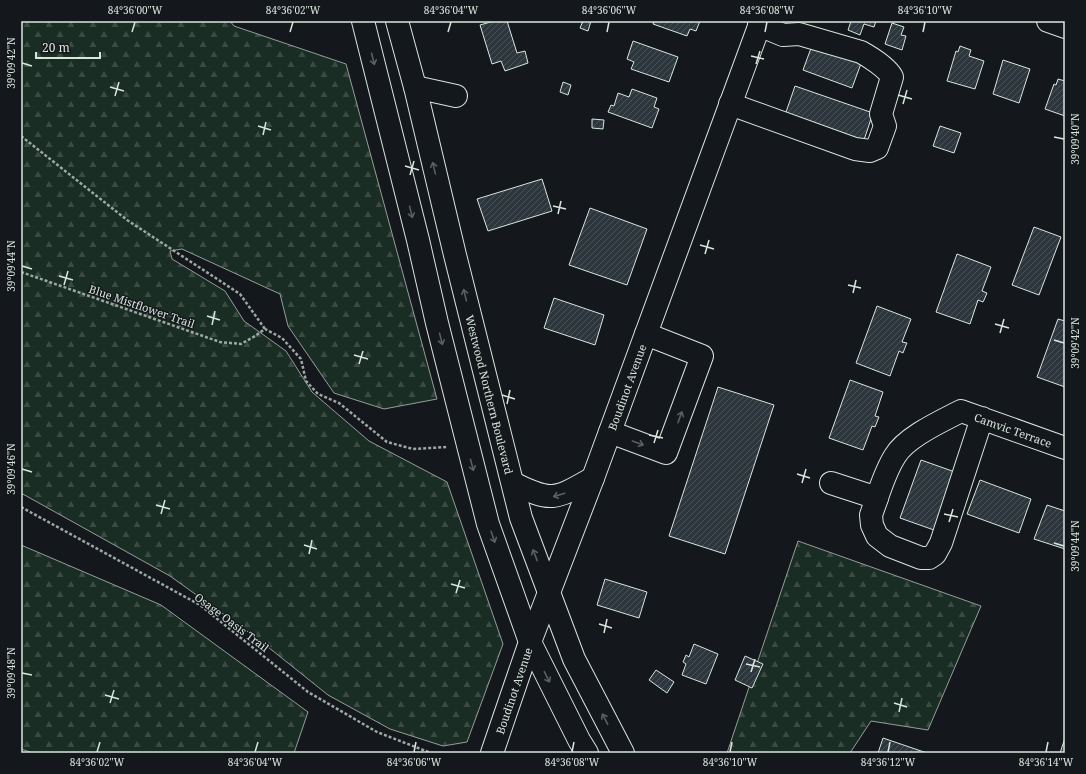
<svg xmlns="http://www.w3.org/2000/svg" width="1086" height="774" font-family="'Noto Serif',serif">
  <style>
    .forest { fill: url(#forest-firs); stroke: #939e99 }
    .building { fill: url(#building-hatch); stroke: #d8e6dc }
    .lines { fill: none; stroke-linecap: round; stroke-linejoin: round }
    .minor-casing { stroke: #d8e6dc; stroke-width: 24 }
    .major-casing { stroke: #d8e6dc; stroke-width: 24 }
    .path { stroke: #9da8a2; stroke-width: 2.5; stroke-dasharray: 3 2; stroke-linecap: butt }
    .minor { stroke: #14181c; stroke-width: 22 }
    .major { stroke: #14181c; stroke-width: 22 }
    .oneway { stroke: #59605f }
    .ticks { fill: none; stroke: #d8e6dc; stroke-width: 1.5 }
    .labels { text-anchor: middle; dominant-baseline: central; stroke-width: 3; stroke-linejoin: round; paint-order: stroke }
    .street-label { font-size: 11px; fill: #d8e6dc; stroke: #14181c }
    .neatline { fill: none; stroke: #d8e6dc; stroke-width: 1.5 }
    .ticks-label { font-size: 10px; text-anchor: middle; fill: #d8e6dc }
  </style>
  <defs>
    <pattern id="forest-firs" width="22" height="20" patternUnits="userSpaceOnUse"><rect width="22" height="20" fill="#1a2d24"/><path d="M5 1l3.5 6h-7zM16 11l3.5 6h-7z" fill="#3b4b43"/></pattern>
    <pattern id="building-hatch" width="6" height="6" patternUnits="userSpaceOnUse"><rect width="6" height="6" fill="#2c363c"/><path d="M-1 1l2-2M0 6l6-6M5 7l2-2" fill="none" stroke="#4a5358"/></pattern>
  </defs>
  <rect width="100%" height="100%" fill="#14181c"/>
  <path class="forest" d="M21,21H230L234,26L346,64L437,399L384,409L334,393L288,326L280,294L182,249L170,251L172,259L225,291L244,321L286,351L312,392L369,441L447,482L503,644L467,742L443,746L390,729L328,695L258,639L170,576L21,493Z
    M798,541L981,606L928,730L871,721L850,753H727Z
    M21,545L161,605L308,712L294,753H33L21,749Z"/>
  <path class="building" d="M494,21H507L517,53L525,51L528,63L505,71L501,61L492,64L480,25Z
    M583,21H591L588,31L580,28Z
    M654,21H700L696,31L690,29L687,36L653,24Z
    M851,21H876L874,27L864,24L860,35L848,30Z
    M892,23L904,27L901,35L906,36L902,50L885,44Z
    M814,40L863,58L852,88L803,70Z
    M633,41L678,57L669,82L631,69L634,62L627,59Z
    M960,46L971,50L969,56L984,61L975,89L947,81L956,51L958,52Z
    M1003,60L1030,69L1019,103L993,94Z
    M1058,79L1065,81V116L1045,109L1054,84L1056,85Z
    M563,82L571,85L568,95L560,92Z
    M795,86L873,113L863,143L785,115Z
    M632,89L657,98L654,107L659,109L652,128L608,112L611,105L614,106L618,93L629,97Z
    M592,119L604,120L603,129L592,128Z
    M940,126L961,133L954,153L933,146Z
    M542,179L552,211L488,231L477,199Z
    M590,208L647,229L627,285L569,265Z
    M1034,227L1061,237L1039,295L1012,285Z
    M957,254L991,267L982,291L987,293L984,300L983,302L978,300L970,324L936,312Z
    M554,298L604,315L595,345L544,328Z
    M877,306L911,319L902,342L907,343L906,345L903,353L899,351L890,376L856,363Z
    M1058,319L1065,321V387L1037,377Z
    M850,380L883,392L875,416L879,417L875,427L872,426L863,450L829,438Z
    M718,387L774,405L725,554L669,536Z
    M921,460L955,472L934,530L900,518Z
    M980,480L1031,499L1019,533L967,514Z
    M1047,505L1065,511V549L1034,539Z
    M605,579L647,592L639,618L597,605Z
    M694,644L718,654L706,684L682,675L686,664L683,662L686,655L689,657Z
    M745,656L763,664L752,688L735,680Z
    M656,670L674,682L667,693L649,680Z
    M883,738L927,753H878Z
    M1065,738V753H1060Z"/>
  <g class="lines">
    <g class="minor-casing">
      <g id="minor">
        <path d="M1048,21L1065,27"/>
        <path d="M415,87L456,96"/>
        <path d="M730,104L855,149L870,151L877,148L885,126L881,114L892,77C887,68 870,57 861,52L799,34L783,35L759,25"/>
        <path id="s1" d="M982,418L941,543L935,554L929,558H921L890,546L877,536L872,525L871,515C878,496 884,473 895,456C906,437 942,421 961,411L1065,448"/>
        <path d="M610,432L666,453L702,356L646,334"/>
        <path d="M513,483C552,503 556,499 593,478"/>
        <path d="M831,483L877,498"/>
        <path id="s2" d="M492,753L530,642L593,478L761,21"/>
      </g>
    </g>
    <g class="major-casing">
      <g id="major">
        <path d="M363,21L418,240L437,323L488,524L530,642L579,740L587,753"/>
        <path id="s3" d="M397,21L415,87L455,255L521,518L574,659L623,753"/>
      </g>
    </g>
    <path class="path" d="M21,136L127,220L240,294L265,329
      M21,272L220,342L241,344L255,336L265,329L282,338L301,359L306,381L318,394L339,403L387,442L413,449L447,447
      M21,507L200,605L308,692L377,732L431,753"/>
    <use href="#minor" class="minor"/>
    <use href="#major" class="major"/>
  </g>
  <defs><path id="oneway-shaft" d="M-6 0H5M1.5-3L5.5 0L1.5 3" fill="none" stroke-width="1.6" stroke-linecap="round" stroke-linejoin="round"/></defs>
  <g class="oneway">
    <use href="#oneway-shaft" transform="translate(373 59) rotate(76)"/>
    <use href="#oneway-shaft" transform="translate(434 168) rotate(-103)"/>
    <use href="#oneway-shaft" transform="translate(411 212) rotate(76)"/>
    <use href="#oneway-shaft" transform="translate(465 295) rotate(-104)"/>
    <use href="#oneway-shaft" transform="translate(441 339) rotate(76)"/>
    <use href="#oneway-shaft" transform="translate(680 417) rotate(-70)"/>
    <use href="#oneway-shaft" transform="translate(638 443) rotate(20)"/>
    <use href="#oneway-shaft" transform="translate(472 465) rotate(75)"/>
    <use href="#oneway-shaft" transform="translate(559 495) rotate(164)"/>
    <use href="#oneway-shaft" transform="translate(493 537) rotate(71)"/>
    <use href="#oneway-shaft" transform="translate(535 555) rotate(-111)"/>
    <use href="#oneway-shaft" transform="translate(547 677) rotate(63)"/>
    <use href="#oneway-shaft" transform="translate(605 719) rotate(-117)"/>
  </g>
  <path class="ticks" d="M132,32L135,22M290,32L293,22M448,32L451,22M607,32L609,22M765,32L767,22M923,32L925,22M751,56L764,59M22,63L32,66M756,64L760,51M110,87L124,91M898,95L912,99M115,96L119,82M903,104L907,90M258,126L271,130M263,135L266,122M1054,137L1064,139M405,166L419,170M410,175L414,161M553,206L566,209M558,214L561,201M700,245L714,249M705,254L709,240M22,266L32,269M59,276L73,280M64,285L68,271M848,285L861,288M853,293L856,280M207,316L220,320M995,324L1009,328M212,325L215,311M1000,333L1004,319M1054,340L1064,343M354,355L368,359M359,364L363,351M502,395L515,399M507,404L510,390M649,435L663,438M654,443L658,430M22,469L32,472M797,474L810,478M802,483L806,469M156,505L170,509M161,514L165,500M944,514L958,517M949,522L953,509M1054,543L1064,546M304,545L317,549M309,554L312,540M451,584L465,588M456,593L460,580M599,624L612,628M604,633L607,619M746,664L760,667M751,672L755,659M22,673L32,675M105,695L119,699M110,703L114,690M894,703L907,707M899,712L902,698M97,752L100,742M255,752L258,742M414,752L416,742M572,752L574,742M730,752L732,742M888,752L890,742M1046,752L1048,742"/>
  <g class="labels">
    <g class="street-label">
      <text transform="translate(142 306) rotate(19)">Blue Mistflower Trail</text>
      <text stroke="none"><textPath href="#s2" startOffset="390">Boudinot Avenue</textPath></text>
      <text stroke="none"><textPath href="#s3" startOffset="385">Westwood Northern Boulevard</textPath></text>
      <text stroke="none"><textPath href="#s1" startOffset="431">Camvic Terrace</textPath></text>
      <text transform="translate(232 622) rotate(37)">Osage Oasis Trail</text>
      <text stroke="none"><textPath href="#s2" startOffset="66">Boudinot Avenue</textPath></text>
    </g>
  </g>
  <rect width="1086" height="774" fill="none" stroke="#14181c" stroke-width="44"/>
  <path d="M36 52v6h64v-6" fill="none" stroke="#d8e6dc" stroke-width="2"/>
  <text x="42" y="52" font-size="12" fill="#d8e6dc" stroke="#14181c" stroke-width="3" paint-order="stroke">20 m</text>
  <rect x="22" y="22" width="1042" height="730" class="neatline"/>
  <g class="ticks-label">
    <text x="135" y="14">84°36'00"W</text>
    <text x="293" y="14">84°36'02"W</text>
    <text x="451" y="14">84°36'04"W</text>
    <text x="609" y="14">84°36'06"W</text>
    <text x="767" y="14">84°36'08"W</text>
    <text x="925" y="14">84°36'10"W</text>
    <text transform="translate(11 63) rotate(-90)" y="4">39°09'42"N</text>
    <text transform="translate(1075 139) rotate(-90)" y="4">39°09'40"N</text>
    <text transform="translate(11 266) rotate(-90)" y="4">39°09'44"N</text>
    <text transform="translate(1075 343) rotate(-90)" y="4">39°09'42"N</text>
    <text transform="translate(11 469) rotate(-90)" y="4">39°09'46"N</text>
    <text transform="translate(1075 546) rotate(-90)" y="4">39°09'44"N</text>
    <text transform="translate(11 673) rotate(-90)" y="4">39°09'48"N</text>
    <text x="97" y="766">84°36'02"W</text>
    <text x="255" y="766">84°36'04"W</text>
    <text x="414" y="766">84°36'06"W</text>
    <text x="572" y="766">84°36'08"W</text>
    <text x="730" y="766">84°36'10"W</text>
    <text x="888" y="766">84°36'12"W</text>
    <text x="1046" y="766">84°36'14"W</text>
  </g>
</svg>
